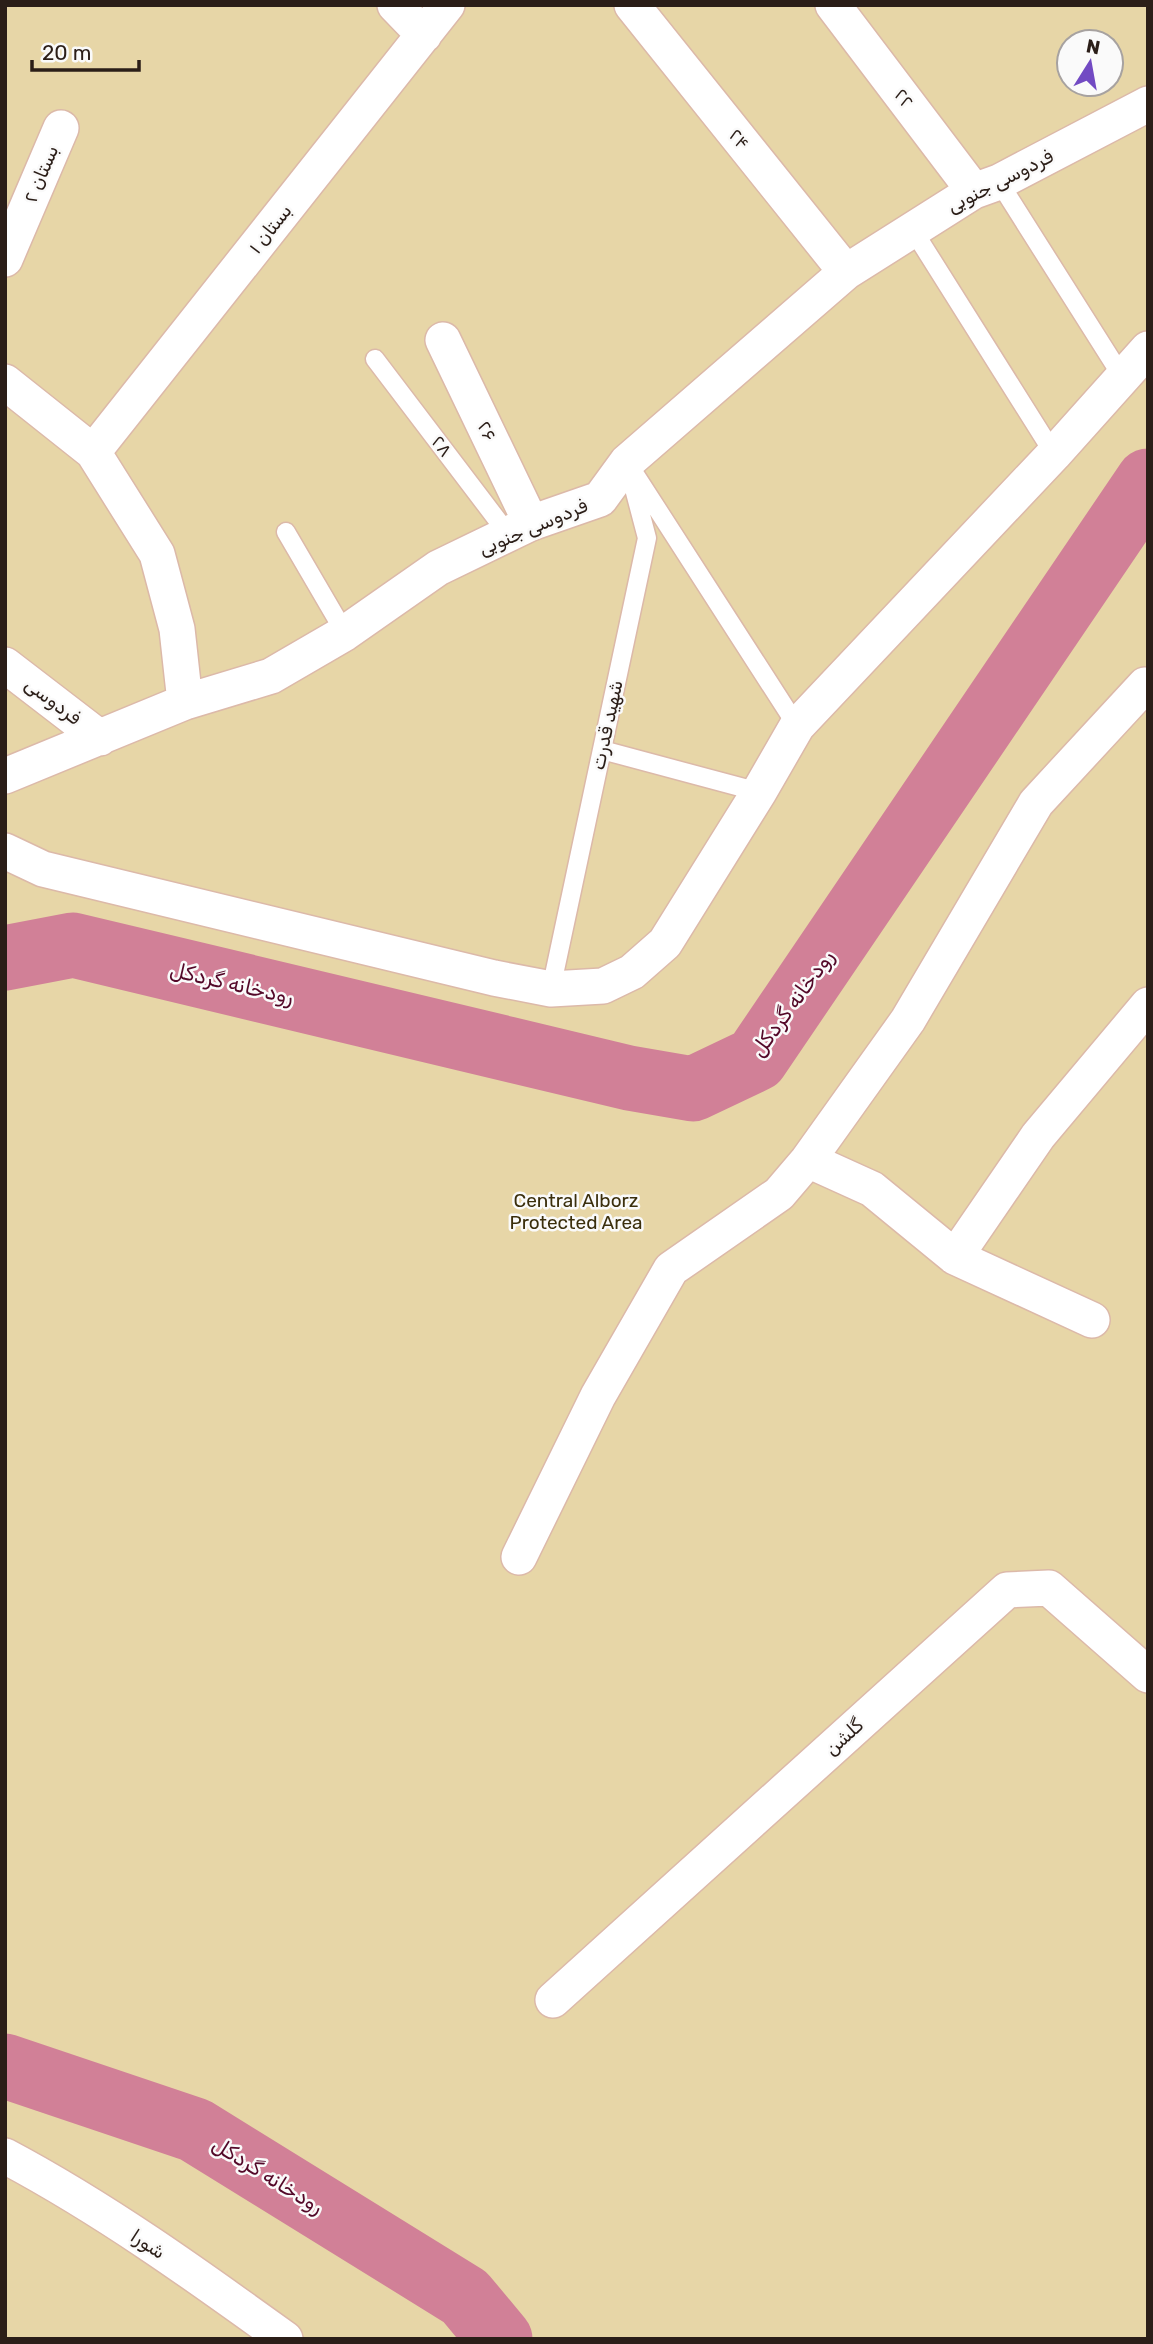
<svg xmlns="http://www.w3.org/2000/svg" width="1153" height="2344" font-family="Rubik,'Noto Naskh Arabic',sans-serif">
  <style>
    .green { fill: #e7d6a7; fill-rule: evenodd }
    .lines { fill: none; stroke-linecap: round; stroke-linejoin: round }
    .river { stroke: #d18097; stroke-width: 65 }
    .lane-casing { stroke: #dcb9a9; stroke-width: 21 }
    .street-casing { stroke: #dcb9a9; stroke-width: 38 }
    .lane { stroke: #fff; stroke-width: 18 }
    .street { stroke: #fff; stroke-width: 35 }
    .labels { text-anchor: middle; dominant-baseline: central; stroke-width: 5; stroke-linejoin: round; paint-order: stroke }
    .street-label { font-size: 19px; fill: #2b1e18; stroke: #fafafa }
    .park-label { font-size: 19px; fill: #3b2f0c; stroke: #fafafa }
    .water-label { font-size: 21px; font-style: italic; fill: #530828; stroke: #fafafa }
  </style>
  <rect width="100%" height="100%" fill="#fee7dd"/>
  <path class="green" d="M5,5H1148V2339H5ZM1069,42H1111V84H1069Z"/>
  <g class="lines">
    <path class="river" d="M5,958L73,945L629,1078L693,1089L756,1059L1148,481
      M5,2066L195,2130L465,2297L500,2339"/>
    <g class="lane-casing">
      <path id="lane" d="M999,182L1123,378
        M913,230L1054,454
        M375,359L508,534
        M636,476L797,726
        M286,532L345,633
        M602,750L759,792
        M551,989L647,538L627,462"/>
    </g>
    <g class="street-casing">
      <path id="street" d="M395,5L424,35
        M632,5L846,272
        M833,5L974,191
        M5,259L61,128
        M443,340L531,523
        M5,382L93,452L157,554L177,629L185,702
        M93,452L447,5
        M5,665L100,738
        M5,776L185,702L271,676L345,633L438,568L531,523L600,499L627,462L846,272L974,191L999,182L1148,104
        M5,851L43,869L494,978L551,989L603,986L632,972L665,943L759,792L797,726L1054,454L1148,349
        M808,1160L908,1020L1036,803L1145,685
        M1092,1320L955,1257L1038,1136L1148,1005
        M519,1557L598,1396L671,1269L779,1194L808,1160L872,1189L955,1257
        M553,2000L1007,1590L1049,1588L1148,1675
        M5,2156C103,2208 195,2274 285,2339"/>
    </g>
    <use href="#lane" class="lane"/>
    <use href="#street" class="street"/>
  </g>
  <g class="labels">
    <g class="street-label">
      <text transform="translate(904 98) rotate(53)">۲۲</text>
      <text transform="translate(739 139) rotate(51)">۲۴</text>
      <text transform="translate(41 174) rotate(-67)">بستان ۲</text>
      <text transform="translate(1000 181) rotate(-27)">فردوسی جنوبی</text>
      <text transform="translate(270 229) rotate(-52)">بستان ۱</text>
      <text transform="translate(487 431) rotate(64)">۲۶</text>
      <text transform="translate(442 446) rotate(53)">۲۸</text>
      <text transform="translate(533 527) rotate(-23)">فردوسی جنوبی</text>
      <text transform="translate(53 701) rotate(37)">فردوسی</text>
      <text transform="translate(607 725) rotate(-78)">شهید قدرت</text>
      <text transform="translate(844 1737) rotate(-42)">گلشن</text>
      <text transform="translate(148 2244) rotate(33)">شورا</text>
    </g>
    <g class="park-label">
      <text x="576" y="1200">Central Alborz<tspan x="576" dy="22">Protected Area</tspan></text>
    </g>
    <g class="water-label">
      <text transform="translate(232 983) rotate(13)">رودخانه گردکل</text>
      <text transform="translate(792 1003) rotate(-54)">رودخانه گردکل</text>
      <text transform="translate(268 2175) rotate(32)">رودخانه گردکل</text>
    </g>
  </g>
  <rect width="1153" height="2344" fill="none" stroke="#2b1e18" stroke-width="14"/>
  <g transform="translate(1090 63) rotate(11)"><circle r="33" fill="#fafafa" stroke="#a7a2a0" stroke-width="2"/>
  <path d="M0-5L12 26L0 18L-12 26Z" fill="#724ac3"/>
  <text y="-10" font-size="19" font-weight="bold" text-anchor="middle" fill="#2b1e18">N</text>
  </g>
  <path d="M32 60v10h107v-10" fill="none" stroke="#2b1e18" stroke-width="3.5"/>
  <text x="42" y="60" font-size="21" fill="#2b1e18" stroke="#fafafa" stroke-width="5" paint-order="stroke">20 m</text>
</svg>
